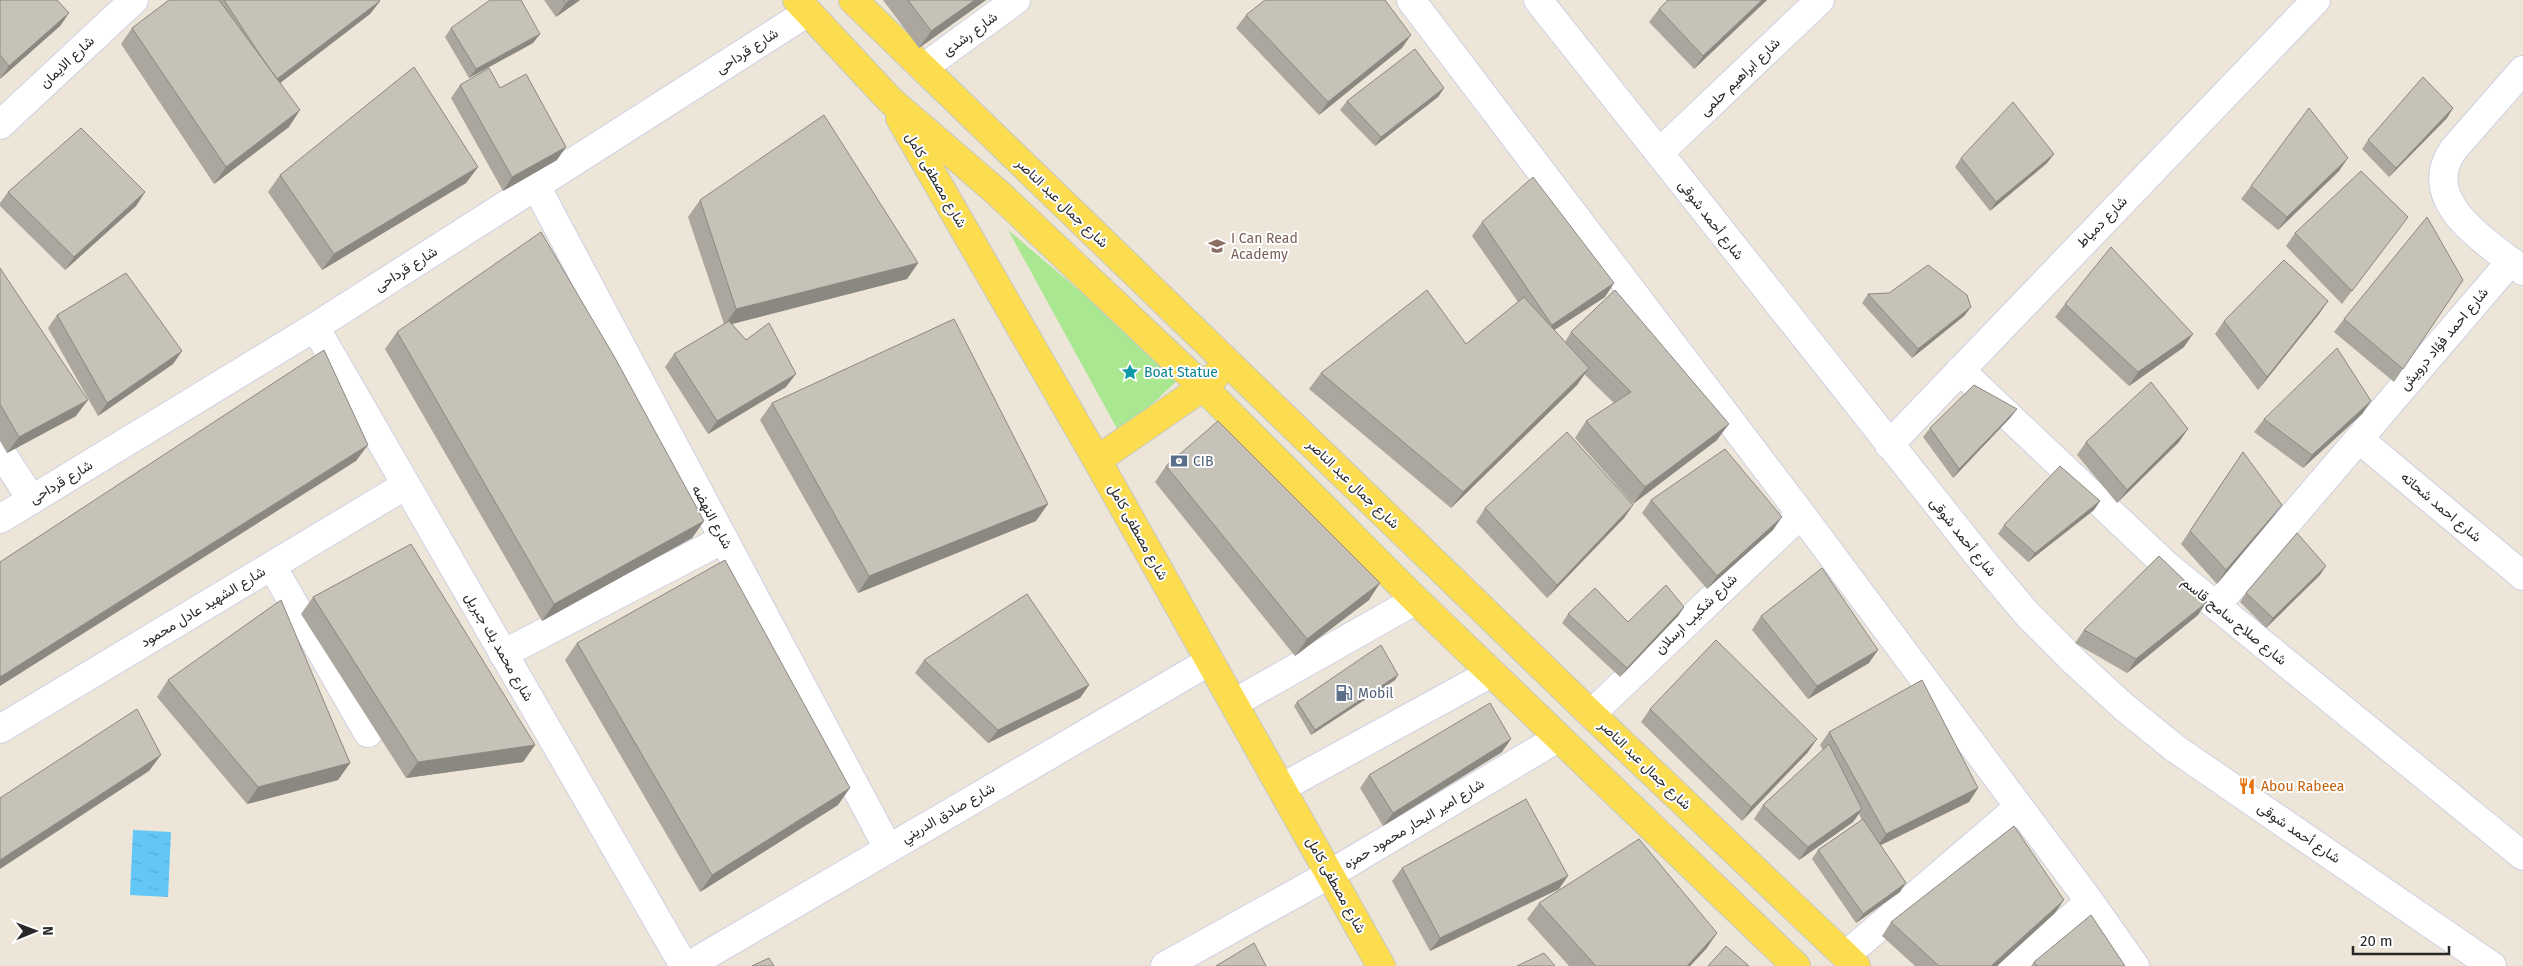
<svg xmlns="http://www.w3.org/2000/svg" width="2523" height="966" font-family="'Fira Sans',Vazirmatn,sans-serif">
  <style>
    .park { fill: #a9e790 }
    .water { fill: url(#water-ripples) }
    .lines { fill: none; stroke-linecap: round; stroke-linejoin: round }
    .minor-casing { stroke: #ced0e3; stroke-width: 30 }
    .major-casing { stroke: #c7c7c7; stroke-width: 30 }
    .minor { stroke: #fff; stroke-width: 28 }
    .major { stroke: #fbdd4f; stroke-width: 28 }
    .wall { fill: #aba79e }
    .shaded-wall { fill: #8b8881 }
    .building { fill: #c7c2b8; stroke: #8b8881 }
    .labels { text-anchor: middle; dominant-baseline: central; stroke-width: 4; stroke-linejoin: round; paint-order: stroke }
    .street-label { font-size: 14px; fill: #282828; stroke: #fff }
    .education-label { font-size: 14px; fill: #785e54; stroke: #fff; text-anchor: start }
    .culture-label { font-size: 14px; fill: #0d838f; stroke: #fff; text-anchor: start }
    .service-label { font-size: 14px; fill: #4e5e75; stroke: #fff; text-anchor: start }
    .food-label { font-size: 14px; fill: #c56008; stroke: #fff; text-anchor: start }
  </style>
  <defs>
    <pattern id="water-ripples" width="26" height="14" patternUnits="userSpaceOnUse" patternTransform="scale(1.25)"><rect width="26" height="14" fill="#62c7f7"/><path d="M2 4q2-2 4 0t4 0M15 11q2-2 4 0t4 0" fill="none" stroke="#55abd4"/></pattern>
  </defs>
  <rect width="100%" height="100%" fill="#ece5d8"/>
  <path class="park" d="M1008,230L1181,377L1120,434Z"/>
  <path class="water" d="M133,830L171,832L168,897L130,895Z"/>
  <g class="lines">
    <g class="minor-casing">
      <path id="minor" d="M1411,0L1801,514L2090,902L2135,966
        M1538,0L1985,564L2028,615L2075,662L2124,707L2176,749L2492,966
        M923,68L1016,0
        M2523,70L2453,150C2418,203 2487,241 2523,271
        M0,125L134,0
        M1659,153L1820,0
        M536,186L888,848
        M315,327L684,966
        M1960,370L2165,564L2523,856
        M2359,439L2523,576
        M1889,445L2316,0
        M0,451L32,500
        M0,519L315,327L808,12
        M272,566L368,733
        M2216,606L2511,261
        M503,654L724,539
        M1234,703L1416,600
        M1591,714L1801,514
        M0,729L406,485
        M1281,788L1491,673
        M1845,956L2019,807
        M688,966L1210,661
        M1165,966L1330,874L1558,738
        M2013,966L2090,902"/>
    </g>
    <g class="major-casing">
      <path id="major" d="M797,0L890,100L998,193L1203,387L1416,600L1796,966
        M853,0L1591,714L1856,966
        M900,118L1097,460L1381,966
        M1097,460L1203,387L1216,375"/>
    </g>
    <use href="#minor" class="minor"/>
    <use href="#major" class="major"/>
  </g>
  <path class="wall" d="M0,0L69,13L60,26L0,79Z
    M169,0H379L380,1L370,14L280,83L289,127L214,184L121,44L132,28Z
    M544,0H580L556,17Z
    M883,0H986L919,48Z
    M1666,0H1767L1694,69L1649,22L1659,9L1667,1Z
    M1246,15L1402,48L1319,115L1236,28Z
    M451,28L540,34L533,43L469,78L445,37Z
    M460,85L500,88L557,160L503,191L451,98Z
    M1444,88L1438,97L1375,146L1340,110L1347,101Z
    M2453,108L2447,118L2389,177L2362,149L2368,140Z
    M2054,154L2047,163L1990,211L1955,167L1961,158Z
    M478,167L466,183L322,270L268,192L280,175Z
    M2339,171L2278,230L2241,199L2251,186Z
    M8,192H145L136,206L65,270L0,206V203Z
    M700,200L918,263L907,279L732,324L786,387L708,434L665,367L674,354L724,324L688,217Z
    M2408,217L2342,304L2286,246L2295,233Z
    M1482,222L1605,297L1554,330L1565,342L1571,332L1717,440L1633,504L1575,438L1586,421L1614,403L1584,374L1577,385L1451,508L1309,389L1321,373L1466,344L1518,302L1472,236Z
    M0,268L76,416L7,453L0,441Z
    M2463,280L2394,382L2334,332L2344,319Z
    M1868,294L1971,307L1964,316L1912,358L1862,303Z
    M2328,301L2319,314L2258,390L2215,334L2224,321Z
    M2065,304L2184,347L2129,386L2055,317Z
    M57,315L182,351L173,364L98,416L48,328Z
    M397,332L704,521L692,538L542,621L385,349Z
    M2371,401L2362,414L2303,468L2254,432L2264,419Z
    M772,403L1036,521L858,593L760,420Z
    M2017,409L2010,418L1953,478L1923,437L1930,428Z
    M2086,442H2179L2117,503L2077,455Z
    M2234,465L2282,505L2272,518L2217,584L2181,544Z
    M1166,466L1369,600L1295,656L1155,482Z
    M1651,500L1773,530L1707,589L1642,513Z
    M2100,501L2094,510L2028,562L1998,534L2004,525Z
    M1633,505L1624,518L1547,598L1476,522L1485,508Z
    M2320,575L2266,628L2240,602L2246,593Z
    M313,597L535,745L523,762L406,778L301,614Z
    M1684,607L1678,616L1620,677L1562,623L1568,614L1628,622Z
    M2198,615L2127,673L2075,643L2084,630Z
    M1761,616L1869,663L1808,699L1752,630Z
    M577,643L838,805L700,892L565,660Z
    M924,660L1089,685L1080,698L988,743L915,673Z
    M1398,675L1395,680L1311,735L1294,706L1297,702Z
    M168,680L350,763L338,780L247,804L157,697Z
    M1650,709L1808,752L1742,821L1641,722Z
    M1829,732L1978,788L1969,802L1880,845L1900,892L1856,923L1812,859L1818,850L1862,820L1859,814L1853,822L1799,860L1754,819L1763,805L1823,750L1820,745Z
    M1502,752L1383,826L1360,788L1369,775Z
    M1402,868L1559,889L1430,951L1392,881Z
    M1539,903L1717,933L1706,949L1690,966H1569L1527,919Z
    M2055,913L1997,966H1915L1882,936L1891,922Z
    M2034,962L2125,966H2031Z"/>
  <path class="shaded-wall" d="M570,0H580L556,17L566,3Z
    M975,0H986L919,48L931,31Z
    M1762,0H1767L1694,69L1703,56Z
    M380,1L370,14L267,93L276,80Z
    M69,13L60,26L0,79L9,66Z
    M540,34L533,43L469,78L476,69Z
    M1411,35L1402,48L1319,115L1328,102Z
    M1444,88L1438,97L1375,146L1381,137Z
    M2453,108L2447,118L2389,177L2396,168Z
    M300,110L289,127L214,184L226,167Z
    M566,147L557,160L503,191L512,177Z
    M2054,154L2047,163L1990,211L1996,202Z
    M2348,158L2339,171L2278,230L2287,217Z
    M478,167L466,183L322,270L334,254Z
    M145,192L136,206L65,270L74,257Z
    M918,263L907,279L724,326L736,309Z
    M1614,283L1605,297L1542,338L1552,325Z
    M2328,301L2319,314L2258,390L2267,377Z
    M1971,307L1964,316L1912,358L1918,349Z
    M2193,334L2184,347L2129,386L2138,372Z
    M182,351L173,364L98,416L107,403Z
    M1589,368L1577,385L1451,508L1463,492Z
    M796,374L786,387L708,434L717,421Z
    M88,400L76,416L7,453L19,437Z
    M2371,401L2362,414L2303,468L2312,455Z
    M2017,409L2010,418L1953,478L1959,469Z
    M1729,424L1717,440L1633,504L1645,487Z
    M2188,429L2179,442L2117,503L2127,490Z
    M368,445L356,461L0,686V677Z
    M2100,501L2094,510L2028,562L2035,553Z
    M1048,504L1036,521L858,593L869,576Z
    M1633,505L1624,518L1547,598L1557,585Z
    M2282,505L2272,518L2217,584L2226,570Z
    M1782,517L1773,530L1707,589L1717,576Z
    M704,521L692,538L542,621L554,604Z
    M2326,566L2320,575L2266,628L2273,618Z
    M1380,583L1369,600L1295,656L1307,639Z
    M2207,602L2198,615L2127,673L2136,659Z
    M1684,607L1678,616L1620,677L1627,668Z
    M1878,650L1869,663L1808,699L1817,686Z
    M1398,675L1395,680L1311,735L1315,730Z
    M1089,685L1080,698L988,743L998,730Z
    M1511,739L1502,752L1383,826L1393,813Z
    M1817,739L1808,752L1742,821L1751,807Z
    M535,745L523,762L406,778L418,762Z
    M161,755L149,771L0,869V860Z
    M350,763L338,780L247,804L258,787Z
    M850,788L838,805L700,892L712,875Z
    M1978,788L1969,802L1877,847L1886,834Z
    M1862,809L1853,822L1799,860L1808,847Z
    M1568,876L1559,889L1430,951L1440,938Z
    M1906,883L1900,892L1856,923L1863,914Z
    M2064,900L2055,913L1997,966H1991Z
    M1717,933L1706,949L1690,966H1687Z"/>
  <path class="building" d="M0,0H57L69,13L9,66L0,55Z
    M169,0H219L300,110L226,167L132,28Z
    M224,0H379L380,1L277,79L260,55Z
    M490,0H521L540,34L476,69L451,28Z
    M563,0H570L566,3Z
    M908,0H975L931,31Z
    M1265,0H1385L1411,35L1328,102L1246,15Z
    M1668,0H1762L1703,56L1659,9Z
    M1415,49L1444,88L1381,137L1347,101Z
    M414,67L478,167L334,254L280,175Z
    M489,68L500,88L526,74L566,147L512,177L460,85Z
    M2423,77L2453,108L2396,168L2368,140Z
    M2013,102L2054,154L1996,202L1961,158Z
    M2309,108L2348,158L2287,217L2251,186Z
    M824,115L918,263L736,309L700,200Z
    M81,128L145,192L74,257L8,192Z
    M2361,171L2408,217L2352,291L2295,233Z
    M1533,177L1614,283L1552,325L1482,222Z
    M2427,217L2463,280L2403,369L2344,319Z
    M541,232L615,358L704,521L554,604L397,332Z
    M2111,247L2193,334L2138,372L2065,304Z
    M2284,260L2328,301L2267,377L2224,321Z
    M1928,265L1967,295L1971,307L1918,349L1868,294L1889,293Z
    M0,268L88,400L19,437L0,404Z
    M126,273L182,351L107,403L57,315Z
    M1427,290L1466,344L1524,297L1589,368L1463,492L1321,373Z
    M1615,290L1729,424L1645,487L1586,421L1631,392L1571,332Z
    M954,319L1048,504L869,576L772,403Z
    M729,321L746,340L769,323L796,374L717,421L674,354Z
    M2337,348L2371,401L2312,455L2264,419Z
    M324,350L368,445L0,677V562Z
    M2151,382L2188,429L2127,490L2086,442Z
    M1974,385L2017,409L1959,469L1930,428Z
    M1218,421L1380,583L1307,639L1166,466Z
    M1567,432L1633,505L1557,585L1485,508Z
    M1725,449L1782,517L1717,576L1651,500Z
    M2243,452L2282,505L2226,570L2190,531Z
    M2060,466L2100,501L2035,553L2004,525Z
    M2297,533L2326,566L2273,618L2246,593Z
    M411,544L535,745L418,762L313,597Z
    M2159,556L2207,602L2136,659L2084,630Z
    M725,560L850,788L712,875L577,643Z
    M1822,568L1878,650L1817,686L1761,616Z
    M1666,585L1684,607L1627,668L1568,614L1595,588L1628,622Z
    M1027,594L1089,685L998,730L924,660Z
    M281,600L350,763L258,787L168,680Z
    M1716,640L1817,739L1751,807L1650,709Z
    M1381,645L1398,675L1315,730L1297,702Z
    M1922,680L1978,788L1886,834L1829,732Z
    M1490,703L1511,739L1393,813L1369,775Z
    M137,709L161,755L0,860V798Z
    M1829,744L1862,809L1808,847L1763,805Z
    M1526,799L1568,876L1440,938L1402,868Z
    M1863,819L1906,883L1863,914L1818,850Z
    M2014,826L2064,900L1991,966H1939L1891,922Z
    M1639,839L1717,933L1687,966H1596L1539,903Z
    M2091,915L2125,966H2037L2034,962Z
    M1254,943L1266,966H1216Z
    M1726,946L1749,966H1708Z
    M1544,953L1555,966H1517Z
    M769,958L774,966H752Z"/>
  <defs>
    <g id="school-bare" transform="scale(1.35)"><path d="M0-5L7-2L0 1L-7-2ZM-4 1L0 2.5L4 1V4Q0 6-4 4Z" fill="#8d6e63" stroke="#fff" stroke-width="2.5" paint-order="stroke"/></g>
    <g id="sight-bare" transform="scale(1.35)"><path d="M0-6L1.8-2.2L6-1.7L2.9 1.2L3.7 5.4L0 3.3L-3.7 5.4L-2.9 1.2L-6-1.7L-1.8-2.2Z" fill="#0f9aa8" stroke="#fff" stroke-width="2.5" paint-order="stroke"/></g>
    <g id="bank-bare" transform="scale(1.35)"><path d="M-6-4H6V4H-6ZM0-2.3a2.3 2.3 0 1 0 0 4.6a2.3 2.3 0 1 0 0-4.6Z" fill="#5c6f8a" stroke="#fff" stroke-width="2.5" paint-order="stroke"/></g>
    <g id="fuel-bare" transform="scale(1.35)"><path d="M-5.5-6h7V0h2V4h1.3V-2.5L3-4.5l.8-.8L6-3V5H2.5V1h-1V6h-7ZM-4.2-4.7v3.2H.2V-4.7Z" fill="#5c6f8a" stroke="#fff" stroke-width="2.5" paint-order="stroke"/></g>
    <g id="restaurant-bare" transform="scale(1.35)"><path d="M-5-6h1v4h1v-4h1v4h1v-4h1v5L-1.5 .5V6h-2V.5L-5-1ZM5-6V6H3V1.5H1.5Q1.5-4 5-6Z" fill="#e8710a" stroke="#fff" stroke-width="2.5" paint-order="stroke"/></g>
  </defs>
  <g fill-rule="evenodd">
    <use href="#school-bare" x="1217" y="246"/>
    <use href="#sight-bare" x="1130" y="372"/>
    <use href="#bank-bare" x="1179" y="461"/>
    <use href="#fuel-bare" x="1344" y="693"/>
    <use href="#restaurant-bare" x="2247" y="786"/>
  </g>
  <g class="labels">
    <g class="street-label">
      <text transform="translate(970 34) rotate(-36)">شارع رشدى</text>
      <text transform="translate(747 51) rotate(-33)">شارع قرداحى</text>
      <text transform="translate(67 62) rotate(-43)">شارع الايمان</text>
      <text transform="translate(1740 77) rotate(-44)">شارع ابراهيم حلمى</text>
      <text transform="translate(936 180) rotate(60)">شارع مصطفى كامل</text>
      <text transform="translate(1062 203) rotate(44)">شارع جمال عبد الناصر</text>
      <text transform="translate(1711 220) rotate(52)">شارع أحمد شوقى</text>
      <text transform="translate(2102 222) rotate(-46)">شارع دمياط</text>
      <text transform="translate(406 269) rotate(-32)">شارع قرداحى</text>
      <text transform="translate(2444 339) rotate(-50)">شارع احمد فؤاد درويش</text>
      <text transform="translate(61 482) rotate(-31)">شارع قرداحى</text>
      <text transform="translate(1353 484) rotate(44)">شارع جمال عبد الناصر</text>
      <text transform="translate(2441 507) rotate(40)">شارع احمد شحاته</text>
      <text transform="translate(712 517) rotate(62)">شارع النهضه</text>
      <text transform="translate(1138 532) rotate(61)">شارع مصطفى كامل</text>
      <text transform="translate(1963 537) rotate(51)">شارع أحمد شوقى</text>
      <text transform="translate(203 607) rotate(-31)">شارع الشهيد عادل محمود</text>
      <text transform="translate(1696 614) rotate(-44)">شارع شكيب ارسلان</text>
      <text transform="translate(2234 621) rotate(39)">شارع صلاح سامح قاسم</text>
      <text transform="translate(499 647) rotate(60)">شارع محمد بك جبريل</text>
      <text transform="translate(1645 765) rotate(44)">شارع جمال عبد الناصر</text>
      <text transform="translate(948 813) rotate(-30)">شارع صادق الدريني</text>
      <text transform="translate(1414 824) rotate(-31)">شارع امير البحار محمود حمزه</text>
      <text transform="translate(2299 833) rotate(34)">شارع أحمد شوقى</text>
      <text transform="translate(1336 885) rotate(61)">شارع مصطفى كامل</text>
    </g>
    <g class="education-label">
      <text x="1231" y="238">I Can Read<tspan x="1231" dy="16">Academy</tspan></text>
    </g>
    <g class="culture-label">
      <text x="1144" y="372">Boat Statue</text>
    </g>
    <g class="service-label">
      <text x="1193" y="461">CIB</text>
      <text x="1358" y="693">Mobil</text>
    </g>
    <g class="food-label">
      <text x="2261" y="786">Abou Rabeea</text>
    </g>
  </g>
  <g transform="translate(35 931) rotate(89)" stroke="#ffffff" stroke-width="4" paint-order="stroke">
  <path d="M0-4L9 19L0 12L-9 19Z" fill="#282828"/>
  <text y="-8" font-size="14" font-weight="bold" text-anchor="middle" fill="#282828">N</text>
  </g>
  <path d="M2353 946v8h96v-8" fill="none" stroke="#282828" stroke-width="2.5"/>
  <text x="2360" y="946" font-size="15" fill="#282828" stroke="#ffffff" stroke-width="4" paint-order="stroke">20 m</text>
</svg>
